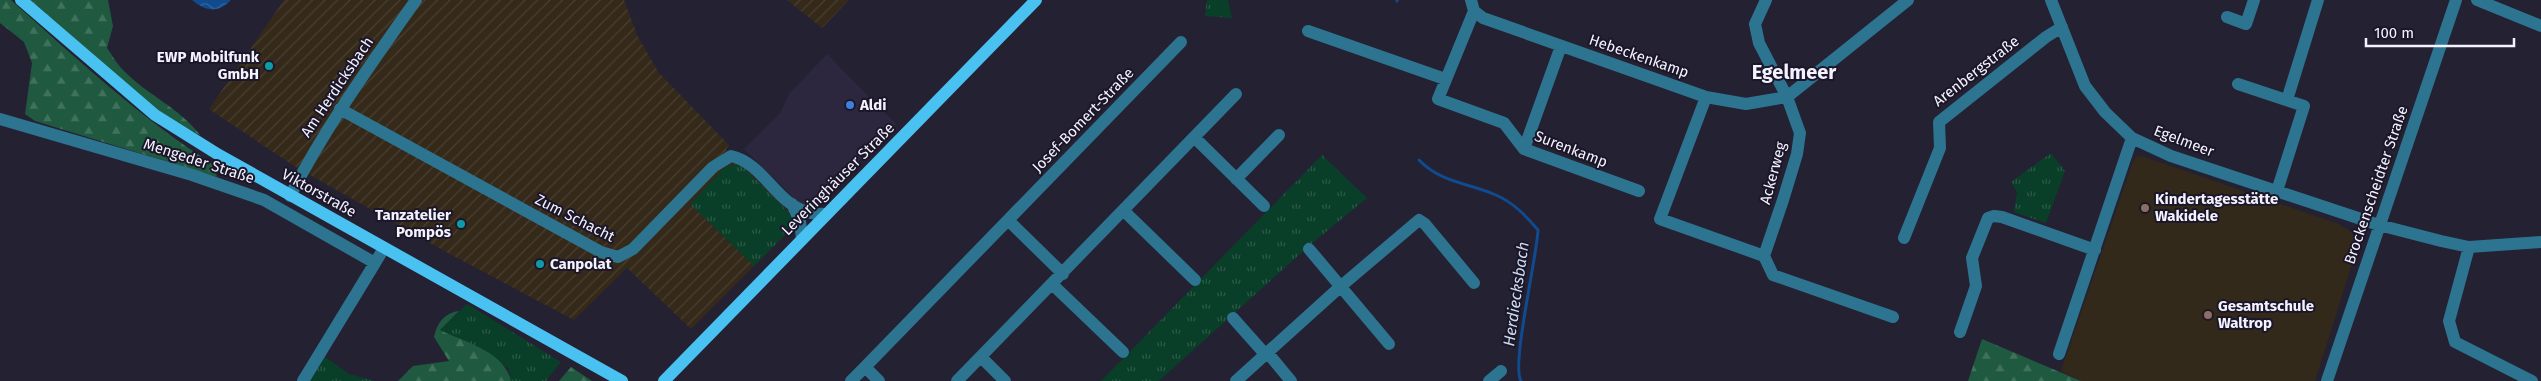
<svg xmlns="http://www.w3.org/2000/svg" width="2541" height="381" font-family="'Fira Sans',sans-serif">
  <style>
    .built { fill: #2c273f }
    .industrial { fill: url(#industrial-furrows) }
    .education { fill: #33291a }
    .grass { fill: url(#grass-tufts) }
    .forest { fill: url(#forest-firs) }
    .water { fill: url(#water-waves) }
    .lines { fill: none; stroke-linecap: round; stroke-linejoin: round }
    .stream { stroke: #114b8e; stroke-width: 3 }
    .minor { stroke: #2d7491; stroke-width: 12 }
    .major { stroke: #49c1f1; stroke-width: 12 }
    .culture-dot { fill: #0f9aa8; stroke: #1b1729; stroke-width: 2 }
    .shop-dot { fill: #3f7fe0; stroke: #1b1729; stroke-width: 2 }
    .education-dot { fill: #8d6e63; stroke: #1b1729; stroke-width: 2 }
    .labels { text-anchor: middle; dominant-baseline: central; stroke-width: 4; stroke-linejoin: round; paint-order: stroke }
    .street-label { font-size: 15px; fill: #f4f2ff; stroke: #1b1729 }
    .poi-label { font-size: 15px; font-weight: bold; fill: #f4f2ff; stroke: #1b1729; text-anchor: start }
    .water-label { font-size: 16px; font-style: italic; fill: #cddbef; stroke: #1b1729 }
    .district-label { font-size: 20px; font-weight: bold; fill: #f4f2ff; stroke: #1b1729 }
  </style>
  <defs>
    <pattern id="industrial-furrows" width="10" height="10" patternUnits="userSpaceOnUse" patternTransform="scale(1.25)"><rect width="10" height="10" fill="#35291a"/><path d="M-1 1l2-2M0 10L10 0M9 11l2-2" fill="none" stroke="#493e31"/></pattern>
    <pattern id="grass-tufts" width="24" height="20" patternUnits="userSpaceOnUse" patternTransform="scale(1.25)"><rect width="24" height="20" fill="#093e28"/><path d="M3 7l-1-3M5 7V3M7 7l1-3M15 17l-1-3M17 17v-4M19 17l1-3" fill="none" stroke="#2d5a48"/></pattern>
    <pattern id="forest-firs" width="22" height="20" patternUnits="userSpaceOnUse" patternTransform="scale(1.25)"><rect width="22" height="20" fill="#1f593f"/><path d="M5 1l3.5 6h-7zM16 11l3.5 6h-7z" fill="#40715c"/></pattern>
    <pattern id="water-waves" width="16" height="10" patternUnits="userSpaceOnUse" patternTransform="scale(1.25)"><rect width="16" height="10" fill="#114b8e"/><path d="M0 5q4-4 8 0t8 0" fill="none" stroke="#34659f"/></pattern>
  </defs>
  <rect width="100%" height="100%" fill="#242133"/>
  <path class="built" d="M827,54L896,124L812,208H808L796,200L744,149L780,113L789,94Z"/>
  <path class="industrial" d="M284,0H624L638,37L659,73L729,145L726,149L789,212L795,225L691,329L627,268L574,320L448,253L294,166L209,109Z
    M787,0H849L822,28Z"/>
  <path class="education" d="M2142,156L2339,224L2350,231L2359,242L2315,381H2081L2061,371L2132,164L2136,157Z"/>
  <path class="grass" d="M1207,0H1228L1232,18L1205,16Z
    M2051,153L2065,171L2046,223L2014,212L2017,192L2011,182Z
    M1322,155L1367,198L1310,245L1159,381H1101Z
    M737,164L744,168L794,218L795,225L754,266L690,204L725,167Z
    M467,304L561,362L546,381H511L508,368L440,330Z
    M324,356L349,374L375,381H309Z"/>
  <path class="forest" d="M0,0H11C76,58 140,118 214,165L217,177L35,121L25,114L32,63L24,42L0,23Z
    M29,0H108L113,26L107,48C112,55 117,64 123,70C147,95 180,108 201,136L159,112Z
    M459,311L440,330C466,343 504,351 511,381H398L413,366L449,361L434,337C437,323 444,313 459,311Z
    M1982,339L2081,381H1968Z
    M571,367L592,381H559Z"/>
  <path class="water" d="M192,0H231C218,14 205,11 192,0Z"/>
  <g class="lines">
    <path class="stream" d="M1397,0V1
      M1419,160C1441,183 1469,183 1496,195C1514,203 1526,216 1538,230C1537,257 1511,365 1521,381"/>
    <path class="minor" d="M1471,0L1474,11L1438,99L1504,123L1524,149L1639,191
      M1766,0L1755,24L1759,43L1787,97L1800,133L1797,154L1783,200L1764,256L1773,275L1893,317
      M2051,0L2085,86L2105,112L2132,138L2171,156L2379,225L2441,241L2469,247L2541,242
      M2477,0L2541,26
      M1474,11L1483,18L1706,97L1746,104L1787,97L1908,0
      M2227,17L2246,24L2254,0
      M1308,31L1445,79
      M2238,84L2304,106L2277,191
      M1706,97L1660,219L1764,256
      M2287,100L2318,0
      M340,109L601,252L618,257L633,249L713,167L731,156C763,163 776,203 807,212C813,214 821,214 827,214
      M0,119L192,175L264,200L375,263L384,248
      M1195,138L1264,206
      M1524,149L1561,46
      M1236,179L1279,135
      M290,196C326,126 371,64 416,0
      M792,204L800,221L802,239
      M1124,211L1195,280
      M1008,220L1181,42
      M1904,238L1940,148L1939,122L2046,37L2062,27
      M2469,247L2449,321L2455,342L2532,381
      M1309,249L1389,344
      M1053,285L1123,352
      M1233,318L1265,354
      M1960,332L1976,286L1972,258L1988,218L1994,216L2002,217L2095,250
      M1267,352L1291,381
      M2059,354L2132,138
      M981,357L1005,381
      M303,381L375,263
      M851,381L865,367
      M879,381L865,367L1008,220L1063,274
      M957,381L1236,94
      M1236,381L1340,287L1419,220L1425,224L1474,283
      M1489,381L1501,371
      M2327,381L2456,0"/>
    <path class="major" d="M21,0L155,115L219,155L622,381
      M664,381L1036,0"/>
  </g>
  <g class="culture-dot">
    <circle cx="269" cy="66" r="5"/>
    <circle cx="461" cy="224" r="5"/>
    <circle cx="540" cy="264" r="5"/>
  </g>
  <circle class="shop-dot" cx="850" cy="105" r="5"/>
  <g class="education-dot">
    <circle cx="2145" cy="208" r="5"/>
    <circle cx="2208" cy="315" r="5"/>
  </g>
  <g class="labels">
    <g class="street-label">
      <text transform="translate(1639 56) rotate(19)">Hebeckenkamp</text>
      <text transform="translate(1976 71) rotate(-38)">Arenbergstraße</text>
      <text transform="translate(337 87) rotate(-56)">Am Herdicksbach</text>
      <text transform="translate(1083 120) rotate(-46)">Josef-Bomert-Straße</text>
      <text transform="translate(2184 141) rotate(21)">Egelmeer</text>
      <text transform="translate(1571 149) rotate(21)">Surenkamp</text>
      <text transform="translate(199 161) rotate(18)">Mengeder Straße</text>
      <text transform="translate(1773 173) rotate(-75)">Ackerweg</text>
      <text transform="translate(838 179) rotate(-45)">Leveringhäuser Straße</text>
      <text transform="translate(2376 185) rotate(-71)">Brockenscheidter Straße</text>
      <text transform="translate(319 193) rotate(29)">Viktorstraße</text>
      <text transform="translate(575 218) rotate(27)">Zum Schacht</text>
    </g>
    <g class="poi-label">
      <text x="259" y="57" text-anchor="end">EWP Mobilfunk<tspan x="259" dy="17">GmbH</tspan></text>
      <text x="860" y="105">Aldi</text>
      <text x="2155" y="199">Kindertagesstätte<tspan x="2155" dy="17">Wakidele</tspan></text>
      <text x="451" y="215" text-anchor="end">Tanzatelier<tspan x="451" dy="17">Pompös</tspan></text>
      <text x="550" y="264">Canpolat</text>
      <text x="2218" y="306">Gesamtschule<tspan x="2218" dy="17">Waltrop</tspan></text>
    </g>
    <g class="water-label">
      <text transform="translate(1516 294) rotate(-82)">Herdiecksbach</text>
    </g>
    <g class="district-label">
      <text x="1794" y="72">Egelmeer</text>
    </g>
  </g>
  <path d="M2366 38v8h148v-8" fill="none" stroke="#f4f2ff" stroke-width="2.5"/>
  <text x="2374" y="38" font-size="15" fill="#f4f2ff" stroke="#1b1729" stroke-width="4" paint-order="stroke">100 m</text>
</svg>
